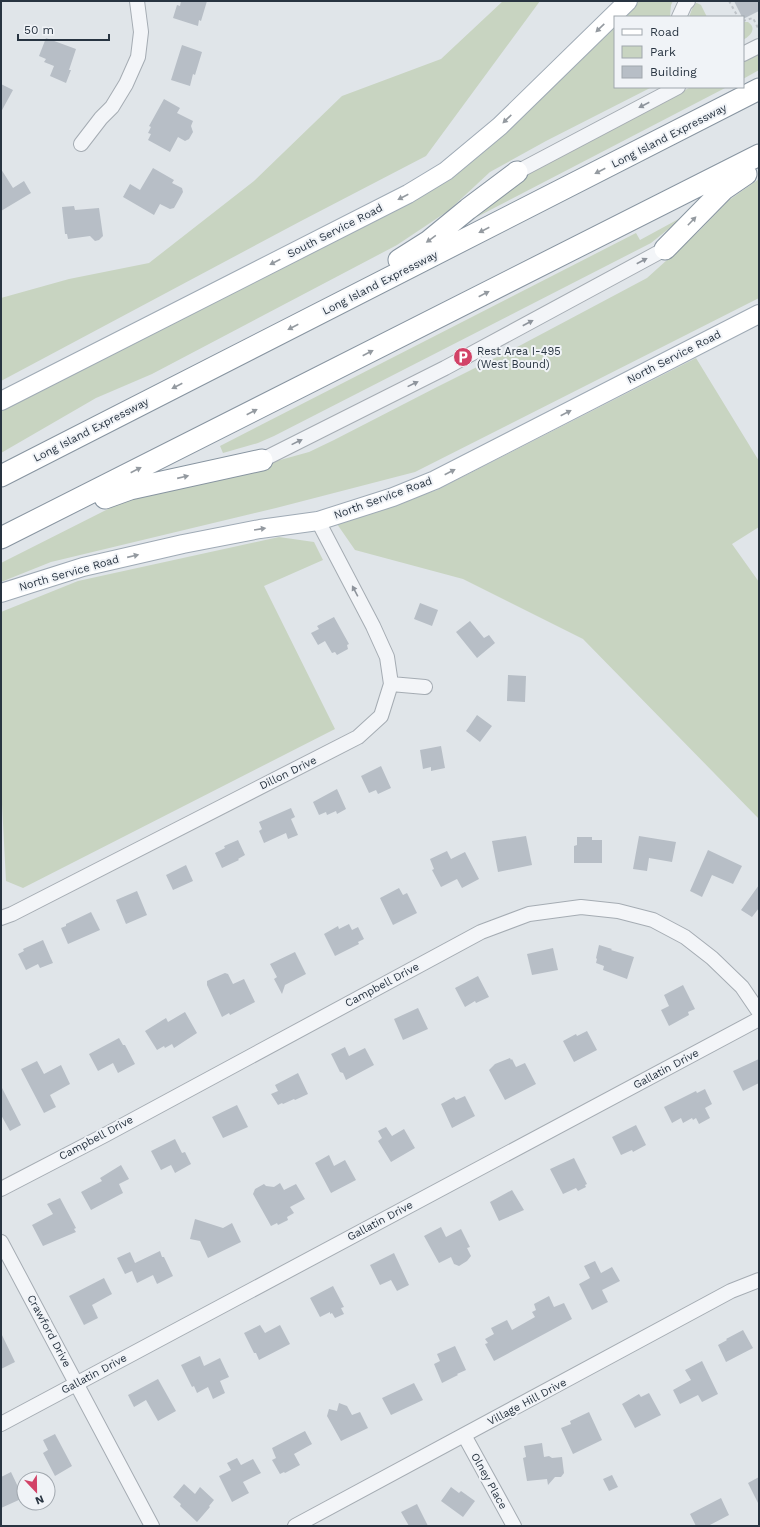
<svg xmlns="http://www.w3.org/2000/svg" width="760" height="1527" font-family="'Work Sans',sans-serif">
  <style>
    .green { fill: #c8d4c1 }
    .building { fill: #b7bec6 }
    .lines { fill: none; stroke-linecap: round; stroke-linejoin: round }
    .minor-casing { stroke: #a5acb3; stroke-width: 16 }
    .major-casing { stroke: #9faab5; stroke-width: 20 }
    .highway-casing { stroke: #8794a0; stroke-width: 23 }
    .path { stroke: #bec3c8; stroke-width: 2; stroke-dasharray: 3 3; stroke-linecap: butt }
    .minor { stroke: #f3f5f8; stroke-width: 14 }
    .major { stroke: #fff; stroke-width: 18 }
    .highway { stroke: #fff; stroke-width: 21 }
    .oneway { fill: #949aa0 }
    .oneway2 { fill: #8e949c }
    .labels { text-anchor: middle; dominant-baseline: central; stroke-width: 4; stroke-linejoin: round; paint-order: stroke }
    .street-label { font-size: 11px; fill: #283441; stroke: #f0f3f7 }
    .poi-label { font-size: 11px; fill: #283441; stroke: #f0f3f7; text-anchor: start }
  </style>
  <rect width="100%" height="100%" fill="#e0e5e9"/>
  <path class="green" d="M503,1H540L426,156L301,221L1,381V298L69,279L149,263L254,181L342,96L441,59Z
    M637,1H673L671,5L670,17H620Z
    M696,3H697L701,5L707,17H689L692,9Z
    M615,22V87H652L546,141L490,172L448,211L397,245L152,374L96,398L1,453V410L439,186L482,151Z
    M743,22H748C757,28 751,36 743,40Z
    M759,52V70L743,79V60Z
    M691,87H727L469,221L518,176Z
    M759,179V298L415,472L276,508L51,562L1,582V563L112,507L163,487L280,460L309,452L334,440L437,387L521,345L647,278L698,232L729,200Z
    M686,215L651,243L274,436L258,443L223,453L220,446L636,233L640,240Z
    M696,358L759,461V527L732,544L759,582V819L583,639L463,579L355,550L337,524L437,490Z
    M279,537L314,542L323,560L264,586L335,729L23,888L6,881L1,785V612L78,581Z"/>
  <path class="building" d="M181,1H207L201,21L199,20L198,26L173,18L177,5L180,6Z
    M734,1H759V11L743,19Z
    M46,38L76,49L69,70H71L66,83L50,76L54,66L44,62L46,59L39,56Z
    M182,45L202,52L195,75L193,74L190,86L171,80Z
    M1,84L13,90L1,112Z
    M164,99L180,108L177,113L193,121L191,126L193,132L189,139L185,141L178,137L170,152L148,140L151,134L148,133L151,127L149,126Z
    M153,168L174,180L172,183L182,188L183,192L174,208L170,209L160,204L154,215L123,197L130,184L140,190Z
    M1,169L13,188L24,181L31,193L1,211Z
    M74,206L75,210L99,208L103,236L99,240L95,241L90,236L68,239L67,234H65L62,207Z
    M420,603L438,610L432,626L414,619Z
    M334,617L349,644L347,645L348,649L337,655L335,652L332,653L325,641L318,645L311,633L319,629L317,626Z
    M470,621L484,638L489,635L495,643L477,658L456,632Z
    M508,675L526,676L525,702L507,701Z
    M477,715L492,726L480,742L466,731Z
    M441,746L445,768L431,771V767L423,769L420,750Z
    M381,766L391,788L378,794L376,790L369,793L361,776Z
    M337,789L346,809L337,814L336,811L327,815L326,812L319,815L313,802Z
    M291,808L295,817L291,819L298,835L288,839L286,833L264,843L259,831L262,829L259,822Z
    M526,836L532,865L498,872L492,841Z
    M639,836L676,842L672,862L649,858L647,871L633,869Z
    M577,837H592V840H602V863H574V846L577,845Z
    M238,840L245,855L238,859L239,860L222,868L215,853L225,848L224,846Z
    M708,850L742,866L733,884L712,875L702,897L690,891Z
    M447,851L451,859L465,852L479,879L462,888L457,879L441,887L432,870L434,869L430,859Z
    M186,865L193,881L173,890L166,875Z
    M759,885V908L752,917L741,910Z
    M399,888L403,895L407,893L417,913L393,925L380,898Z
    M137,891L147,915L126,924L116,900Z
    M91,912L100,930L68,944L61,928L66,926V924Z
    M349,924L352,930L358,927L364,939L358,942L359,944L335,956L324,934L338,926L339,929Z
    M43,940L53,963L40,968L38,964L26,970L18,954L24,951L23,949Z
    M599,945L612,949L611,950L634,957L627,979L603,970L604,966L596,963L597,959L596,958Z
    M553,948L558,970L532,975L527,954Z
    M295,952L306,974L285,985L282,994L274,979L277,977L270,964Z
    M225,973L228,974L233,984L244,979L255,1002L230,1015L229,1013L222,1017L207,985V981Z
    M478,976L489,997L476,1003L475,1001L465,1007L455,988Z
    M683,985L695,1009L688,1012L689,1015L669,1026L661,1010L669,1006L664,995Z
    M418,1008L428,1029L403,1040L394,1019Z
    M185,1012L197,1033L174,1048L172,1044L165,1048L164,1046L157,1050L145,1031L166,1018L168,1022Z
    M587,1031L597,1050L574,1062L563,1041L576,1034L577,1036Z
    M119,1038L123,1045H125L135,1064L118,1073L113,1063L98,1071L89,1054Z
    M345,1047L349,1056L365,1048L374,1065L346,1080L343,1073L340,1072L331,1054Z
    M510,1058L511,1060L512,1059L516,1067L525,1063L536,1084L505,1100L489,1070L495,1064Z
    M759,1059V1083L743,1091L733,1071Z
    M37,1061L44,1074L61,1065L70,1084L50,1095L56,1107L44,1113L21,1069Z
    M298,1073L308,1094L295,1100L294,1099L283,1104L282,1103L278,1105L271,1094L278,1091L275,1085Z
    M1,1086L21,1125L10,1131L1,1115Z
    M705,1089L712,1104L705,1108L710,1118L699,1124L696,1118L693,1120L692,1118L683,1123L681,1118L672,1123L664,1107L696,1091L697,1093Z
    M465,1096L475,1116L452,1128L441,1104L454,1097L456,1100Z
    M237,1105L248,1127L223,1138L212,1117Z
    M636,1125L646,1145L633,1152L632,1150L621,1155L612,1137Z
    M386,1127L392,1136L404,1129L415,1148L391,1162L378,1141L382,1138L378,1131Z
    M175,1139L182,1153L185,1152L191,1164L175,1173L171,1165L161,1170L151,1151Z
    M329,1155L334,1166L345,1160L356,1180L331,1193L315,1163Z
    M574,1158L587,1184L585,1185L586,1187L578,1191L576,1188L563,1194L550,1169Z
    M121,1165L129,1179L119,1184L123,1193L91,1210L81,1192L102,1181L100,1178Z
    M280,1183L284,1190L296,1184L305,1199L290,1207L294,1213L287,1217L288,1220L278,1225L277,1223L271,1226L253,1194L255,1189L264,1184L266,1186L274,1187Z
    M512,1190L524,1210L499,1221L490,1202Z
    M60,1198L76,1228L74,1229L76,1232L43,1246L32,1225L53,1214L47,1204Z
    M195,1219L223,1228L232,1223L241,1242L208,1258L200,1241L190,1239Z
    M441,1227L446,1237L461,1229L470,1247L467,1248L471,1256L467,1261L459,1266L454,1264L451,1257L439,1263L424,1236Z
    M160,1251L162,1257H164L173,1276L157,1284L153,1275L137,1283L132,1271L125,1274L117,1258L130,1252L135,1263Z
    M394,1253L409,1285L397,1291L391,1280L380,1285L370,1265Z
    M595,1261L601,1273L612,1267L620,1281L602,1290L608,1302L592,1310L579,1284L590,1278L584,1266Z
    M104,1278L112,1294L92,1305L98,1318L84,1325L69,1296Z
    M333,1286L344,1307L341,1308L344,1314L335,1318L332,1313L330,1314V1312L320,1317L310,1298Z
    M549,1296L554,1307L564,1303L572,1319L494,1361L485,1344L488,1343L485,1339L494,1334L491,1328L507,1320L512,1330L535,1317L532,1312L536,1310L534,1304Z
    M260,1325L265,1333L280,1325L290,1344L259,1360L256,1353H254L244,1333Z
    M743,1330L753,1348L726,1362L718,1345L727,1340L726,1339Z
    M1,1333L15,1362L1,1369Z
    M455,1346L466,1370L457,1374L458,1375L442,1383L434,1364L440,1361L437,1354Z
    M200,1356L204,1366L220,1358L229,1377L220,1381L225,1393L213,1399L208,1387L197,1393L194,1386L192,1387L181,1365Z
    M702,1361L718,1394L702,1402L698,1395L680,1404L673,1390L691,1380L685,1370Z
    M158,1379L176,1411L158,1421L146,1400L134,1407L128,1395Z
    M414,1383L423,1400L391,1415L382,1398Z
    M649,1393L661,1415L635,1428L622,1404L639,1394L641,1397Z
    M339,1403L347,1406L352,1415L360,1412L368,1428L341,1441L327,1416L329,1409L337,1411Z
    M589,1412L602,1440L573,1454L561,1428L571,1424L570,1421Z
    M305,1431L312,1444L294,1454L300,1465L285,1473L284,1472L280,1474L272,1460L276,1458L272,1448Z
    M55,1434L72,1466L55,1476L43,1453L48,1450L43,1440Z
    M542,1443L544,1457L549,1456L552,1458L562,1457L564,1473L561,1477H555L548,1485L547,1479L527,1481L523,1458L526,1457L524,1446Z
    M237,1458L241,1465L253,1459L261,1473L243,1482L249,1493L232,1502L219,1476L231,1470L227,1463Z
    M11,1472L20,1491L18,1493L21,1499L1,1508V1477Z
    M612,1475L618,1487L609,1491L603,1479Z
    M759,1477V1505L748,1483Z
    M184,1484L195,1494L200,1487L214,1500L209,1506L210,1507L197,1522L180,1506L181,1504L173,1497Z
    M451,1487L459,1493L461,1491L475,1501L463,1517L441,1501Z
    M721,1498L729,1515L708,1526H696L690,1514Z
    M417,1504L428,1526H409L401,1512Z"/>
  <g class="lines">
    <g class="minor-casing">
      <path id="minor" d="M679,17L685,4L688,1
        M743,54L759,46
        M81,144L101,118L112,107L126,84L138,57L141,32L137,1
        M517,172L678,87
        M262,460L445,368L665,249
        M391,684L425,687
        M1,918L12,914L358,737L381,716L391,684L387,657L373,626L318,521
        M1,1189L105,1135L481,932L529,914L581,907L618,911L653,920L685,937L712,958L742,987L759,1012
        M1,1242L152,1526
        M1,1424L759,1019
        M464,1435L514,1526
        M295,1526L731,1291L759,1280"/>
    </g>
    <g class="major-casing">
      <path id="major" d="M1,401L408,194L446,171L500,126L628,1
        M1,593L83,567L183,544L260,529L318,521L393,497L435,480L759,314"/>
    </g>
    <g class="highway-casing">
      <path id="highway" d="M665,249L724,189L746,174
        M399,260L429,241L468,209L517,172
        M1,476L759,89
        M105,498L130,489L262,460
        M1,538L759,155"/>
    </g>
    <path class="path" d="M729,1L738,17
      M743,21L753,18L759,30"/>
    <use href="#minor" class="minor"/>
    <use href="#major" class="major"/>
    <use href="#highway" class="highway"/>
  </g>
  <defs><path id="oneway-solid" d="M-6-.8H1V-3.2L6.5 0L1 3.2V.8H-6Z"/></defs>
  <g class="oneway">
    <use href="#oneway-solid" transform="translate(600 28) rotate(136)"/>
    <use href="#oneway-solid" transform="translate(507 119) rotate(136)"/>
    <use href="#oneway-solid" transform="translate(600 171) rotate(153)"/>
    <use href="#oneway-solid" transform="translate(403 197) rotate(153)"/>
    <use href="#oneway-solid" transform="translate(692 221) rotate(-46)"/>
    <use href="#oneway-solid" transform="translate(484 230) rotate(153)"/>
    <use href="#oneway-solid" transform="translate(431 239) rotate(144)"/>
    <use href="#oneway-solid" transform="translate(275 262) rotate(153)"/>
    <use href="#oneway-solid" transform="translate(484 294) rotate(-27)"/>
    <use href="#oneway-solid" transform="translate(293 327) rotate(153)"/>
    <use href="#oneway-solid" transform="translate(368 353) rotate(-27)"/>
    <use href="#oneway-solid" transform="translate(177 386) rotate(153)"/>
    <use href="#oneway-solid" transform="translate(252 412) rotate(-27)"/>
    <use href="#oneway-solid" transform="translate(566 413) rotate(-27)"/>
    <use href="#oneway-solid" transform="translate(136 470) rotate(-27)"/>
    <use href="#oneway-solid" transform="translate(450 472) rotate(-27)"/>
    <use href="#oneway-solid" transform="translate(183 477) rotate(-13)"/>
    <use href="#oneway-solid" transform="translate(260 529) rotate(-9)"/>
    <use href="#oneway-solid" transform="translate(133 556) rotate(-13)"/>
  </g>
  <g class="oneway2">
    <use href="#oneway-solid" transform="translate(644 105) rotate(153)"/>
    <use href="#oneway-solid" transform="translate(642 261) rotate(-28)"/>
    <use href="#oneway-solid" transform="translate(528 323) rotate(-28)"/>
    <use href="#oneway-solid" transform="translate(413 384) rotate(-26)"/>
    <use href="#oneway-solid" transform="translate(297 442) rotate(-26)"/>
    <use href="#oneway-solid" transform="translate(355 591) rotate(-118)"/>
  </g>
  <defs>
    <g id="parking-disc" transform="scale(1)"><circle r="9.5" fill="#d24267" stroke="#f0f3f7"/><path d="M-3.5-5.5H1a3.5 3.5 0 0 1 0 7H-1V5.5H-3.5ZM-1-3.4V-.6H.8a1.4 1.4 0 0 0 0-2.8Z" fill="#fff"/></g>
  </defs>
  <g fill-rule="evenodd">
    <use href="#parking-disc" x="463" y="357"/>
  </g>
  <g class="labels">
    <g class="street-label">
      <text transform="translate(669 136) rotate(-27)">Long Island Expressway</text>
      <text transform="translate(335 231) rotate(-27)">South Service Road</text>
      <text transform="translate(380 283) rotate(-27)">Long Island Expressway</text>
      <text transform="translate(674 357) rotate(-27)">North Service Road</text>
      <text transform="translate(91 430) rotate(-27)">Long Island Expressway</text>
      <text transform="translate(383 498) rotate(-20)">North Service Road</text>
      <text transform="translate(69 573) rotate(-16)">North Service Road</text>
      <text transform="translate(288 773) rotate(-26)">Dillon Drive</text>
      <text transform="translate(382 985) rotate(-28)">Campbell Drive</text>
      <text transform="translate(666 1069) rotate(-28)">Gallatin Drive</text>
      <text transform="translate(96 1138) rotate(-28)">Campbell Drive</text>
      <text transform="translate(380 1221) rotate(-28)">Gallatin Drive</text>
      <text transform="translate(49 1331) rotate(62)">Crawford Drive</text>
      <text transform="translate(94 1374) rotate(-28)">Gallatin Drive</text>
      <text transform="translate(527 1402) rotate(-28)">Village Hill Drive</text>
      <text transform="translate(489 1481) rotate(61)">Olney Place</text>
    </g>
    <g class="poi-label">
      <text x="477" y="351">Rest Area I-495<tspan x="477" dy="13">(West Bound)</tspan></text>
    </g>
  </g>
  <rect width="760" height="1527" fill="none" stroke="#283441" stroke-width="4"/>
  <rect x="614" y="16" width="130" height="72" fill="#f0f3f7" stroke="#a0a7ae"/>
  <rect x="622" y="29" width="20" height="6" fill="#ffffff" stroke="#a0a7ae"/>
  <text x="650" y="36" font-size="12" fill="#283441">Road</text>
  <rect x="622" y="46" width="20" height="12" fill="#c8d4c1" stroke="#a0a7ae"/>
  <text x="650" y="56" font-size="12" fill="#283441">Park</text>
  <rect x="622" y="66" width="20" height="12" fill="#b7bec6" stroke="#a0a7ae"/>
  <text x="650" y="76" font-size="12" fill="#283441">Building</text>
  <g transform="translate(36 1491) rotate(158)"><circle r="19" fill="#f0f3f7" stroke="#a0a7ae"/>
  <path d="M0-3L7 15L0 10L-7 15Z" fill="#d24267"/>
  <text y="-6" font-size="11" font-weight="bold" text-anchor="middle" fill="#283441">N</text>
  </g>
  <path d="M18 34v6h91v-6" fill="none" stroke="#283441" stroke-width="2"/>
  <text x="24" y="34" font-size="12" fill="#283441" stroke="#f0f3f7" stroke-width="3" paint-order="stroke">50 m</text>
</svg>
